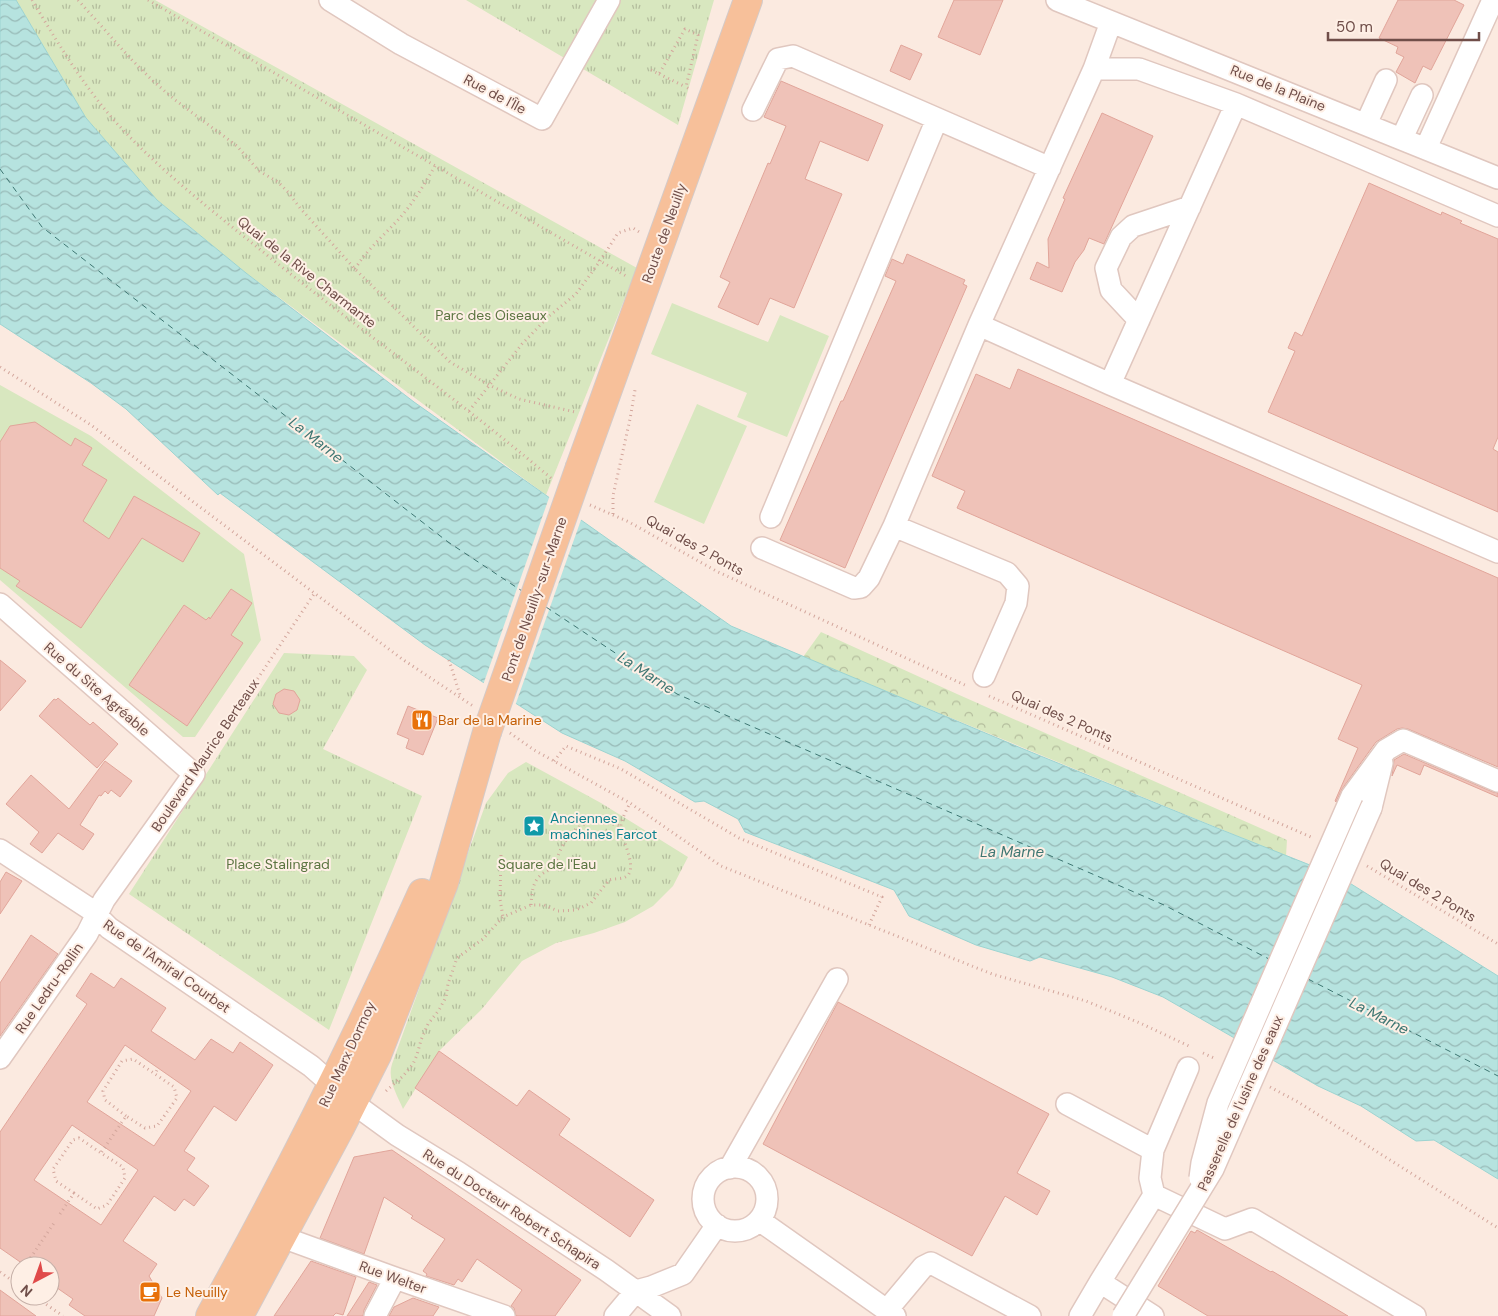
<svg xmlns="http://www.w3.org/2000/svg" width="1498" height="1316" font-family="'DM Sans',sans-serif">
  <style>
    .grass { fill: #d8e7bf }
    .forest { fill: url(#forest-crowns) }
    .park { fill: url(#park-tufts) }
    .water { fill: url(#water-waves); stroke: #9cd4d1 }
    .pier { fill: #fbeae0 }
    .lines { fill: none; stroke-linecap: round; stroke-linejoin: round }
    .ferry { stroke: #3e7672; stroke-width: 1; stroke-dasharray: 6 5; stroke-linecap: butt }
    .building { fill: #efc2b8; stroke: #e1a59a; fill-rule: evenodd }
    .minor-casing { stroke: #e0c7bf; stroke-width: 24 }
    .major-casing { stroke: #d4cac8; stroke-width: 30 }
    .path { stroke: #d3a69c; stroke-width: 3; stroke-dasharray: 1 4; stroke-linecap: butt }
    .minor { stroke: #fff; stroke-width: 21 }
    .major { stroke: #f7c09a; stroke-width: 28 }
    .minor-bridge-casing { stroke: #e0c7bf; stroke-width: 24; stroke-linecap: butt }
    .major-bridge-casing { stroke: #d4cac8; stroke-width: 30; stroke-linecap: butt }
    .minor-bridge { stroke: #fff; stroke-width: 21 }
    .major-bridge { stroke: #f7c09a; stroke-width: 28 }
    .labels { text-anchor: middle; dominant-baseline: central; stroke-width: 4; stroke-linejoin: round; paint-order: stroke }
    .street-label { font-size: 14px; fill: #704e49; stroke: #feefe5 }
    .park-label { font-size: 14px; fill: #5c7542; stroke: #feefe5 }
    .food-label { font-size: 14px; fill: #c56008; stroke: #feefe5; text-anchor: start }
    .culture-label { font-size: 14px; fill: #0d838f; stroke: #feefe5; text-anchor: start }
    .water-label { font-size: 15px; font-style: italic; fill: #3e7672; stroke: #feefe5 }
  </style>
  <defs>
    <pattern id="forest-crowns" width="20" height="18" patternUnits="userSpaceOnUse" patternTransform="scale(1.25)"><rect width="20" height="18" fill="#d8e7bf"/><path d="M2 6a3 3 0 1 1 6 0M12 15a3 3 0 1 1 6 0" fill="none" stroke="#b4bd9d"/></pattern>
    <pattern id="park-tufts" width="24" height="20" patternUnits="userSpaceOnUse" patternTransform="scale(1.25)"><rect width="24" height="20" fill="#d8e7bf"/><path d="M3 7l-1-3M5 7V3M7 7l1-3M15 17l-1-3M17 17v-4M19 17l1-3" fill="none" stroke="#b4bd9d"/></pattern>
    <pattern id="water-waves" width="16" height="10" patternUnits="userSpaceOnUse" patternTransform="scale(1.25)"><rect width="16" height="10" fill="#b6e3df"/><path d="M0 5q4-4 8 0t8 0" fill="none" stroke="#98bab7"/></pattern>
  </defs>
  <rect width="100%" height="100%" fill="#fbeae0"/>
  <path class="grass" d="M672,303L768,342L780,315L829,336L787,437L737,417L747,393L651,354Z
    M0,385L91,436L244,554L261,640L195,737H183L0,580Z
    M697,404L747,426L704,524L654,502Z"/>
  <path class="forest" d="M821,632L957,694L1287,840L1286,856L803,657Z"/>
  <path class="park" d="M16,0H155L637,268L546,495L246,273L157,200L86,118Z
    M466,0H714L678,125Z
    M284,653L354,656L367,670L323,749L422,796L329,1030L129,894Z
    M526,762L601,803L688,857L673,886L653,906L625,922L594,933L556,943L522,961L481,1010L439,1051L403,1109C397,1095 387,1079 392,1064L486,803L508,773Z"/>
  <path class="water" d="M0,0H16L86,118L157,200L246,273L414,402L731,626L1021,748L1222,830L1340,877L1498,976V1179L1434,1140L1416,1141L1361,1106L1318,1086L1163,997L1112,977L1040,957L1030,961L976,945L909,916L894,890L745,832L738,819L704,801L695,802L625,761L562,733L534,715L425,645L220,493L218,495L126,409L91,383L0,324Z"/>
  <path class="pier" d="M550,495L582,517L515,706L483,685Z"/>
  <g class="lines">
    <path class="ferry" d="M0,169L42,227L448,542L522,591
      M546,607L677,694L1164,905L1269,959
      M1308,979L1498,1076"/>
  </g>
  <path class="building" d="M954,0H1003L980,55L938,37Z
    M1398,0H1454L1464,5L1431,70L1423,66L1415,83L1396,72L1404,57L1396,53L1398,47L1379,38Z
    M901,45L922,54L910,80L890,71Z
    M781,81L883,125L868,161L820,141L805,179L842,194L794,308L770,298L758,325L718,307L730,282L720,277L768,163L770,164L786,126L764,117Z
    M1102,113L1153,136L1104,244L1089,238L1084,250L1075,262L1062,292L1030,279L1037,262L1049,268L1048,239L1065,199L1063,198Z
    M1369,183L1441,215L1442,212L1462,221L1460,223L1498,239V437L1493,449L1498,452V512L1268,412L1295,351L1288,348L1295,332L1302,336Z
    M907,254L965,280L963,284L967,286L845,568L780,540L841,401H843L896,281L885,276L892,259L903,264Z
    M1018,369L1498,578V767L1408,729L1402,728L1397,729L1376,742L1342,789L1336,802L1335,801L1358,748L1338,739L1362,685L957,508L965,491L932,476L976,374L1010,389Z
    M35,422L71,446L75,438L92,448L82,465L107,480L83,521L109,539L134,496L200,533L183,562L142,538L81,628L16,586L20,581L0,568V442L10,426Z
    M231,589L252,603L231,635L243,643L187,726L129,685L184,605L206,620L209,617L210,619Z
    M0,660L26,681L0,711Z
    M284,689L294,691L300,700L297,710L289,715L279,713L273,704L276,694Z
    M58,698L90,725L93,722L118,744L97,768L39,716L54,699L56,700Z
    M408,706L438,718L423,755L406,748L409,739L397,734Z
    M1404,754L1493,792L1498,793V797L1424,765L1420,775L1397,765L1392,776L1394,760Z
    M105,761L132,781L120,797L111,790L108,794L105,791L101,796L99,795L80,825L94,834L83,850L58,833L42,853L30,844L39,832L6,804L31,775L69,809Z
    M6,872L22,881L0,914V882Z
    M31,935L58,954L0,1036V983Z
    M91,973L114,988L121,978L166,1008L151,1031L195,1060L211,1039L233,1053L240,1042L273,1065L236,1121L214,1106L184,1151L195,1158L187,1170L209,1186L194,1206L184,1199L175,1211L154,1196L123,1241L157,1264L149,1276L162,1298L154,1316H85L69,1305L73,1299L50,1283V1266H26L0,1248V1132L87,1004L76,996ZM125,1045L191,1091L154,1146L87,1102ZM72,1125L138,1170L101,1225L34,1180Z
    M838,1002L1049,1114L1017,1173L1050,1191L1037,1215L1005,1196L972,1256L763,1144Z
    M439,1051L517,1106L529,1090L570,1119L559,1135L654,1200L630,1237L415,1088Z
    M392,1150L581,1280L555,1316H516L514,1308L511,1306L522,1290L477,1259L462,1282L458,1279L454,1285L426,1276L427,1274L423,1271L445,1239L411,1218L413,1216L384,1197L364,1254L320,1238L354,1157Z
    M1197,1230L1271,1272L1272,1271L1348,1316H1208L1158,1286L1191,1231L1195,1233Z
    M311,1261L356,1277L343,1315L336,1313L333,1316H274Z
    M369,1282L377,1285L364,1310L363,1316H347Z
    M0,1290L36,1316H0Z
    M413,1298L439,1307L433,1316H389L394,1307Z"/>
  <g class="lines">
    <g class="minor-casing">
      <path id="minor" d="M330,0L401,44L542,119L609,0
        M1057,0L1498,178
        M1094,69H1139L1236,104L1498,216
        M753,110L778,59L793,56L1050,168
        M1366,124L1386,80
        M1402,138L1422,95
        M1426,148L1493,0
        M1139,320L1111,290L1106,268L1121,237L1133,226L1190,207
        M979,325L1110,384L1498,552
        M1110,384L1236,104
        M771,517L937,119
        M762,548L854,588L861,587L869,578L894,526
        M0,604L194,774L104,900L87,934L0,1058
        M984,676L1016,603L1018,586L1007,573L894,526L979,325L1094,69L1111,22
        M1352,796L1386,750L1403,740L1498,781
        M1371,808L1382,763
        M0,850L90,909L109,928L311,1066L353,1103L397,1135L459,1173L606,1270L670,1316
        M1067,1104L1153,1150
        M703 1199a32 32 0 1 1 64 0a32 32 0 1 1-64 0Z
        M730,1168L837,979
        M1154,1195L1150,1178L1153,1150L1188,1068
        M759,1220L895,1316
        M282,1237L395,1278L504,1316
        M1100,1282L1153,1316
        M887,1310L923,1267L931,1263L1030,1316
        M375,1316L395,1278
        M615,1316L636,1291L651,1287L683,1274L717,1225
        M1080,1316L1100,1282L1154,1195L1225,1229L1252,1219L1415,1316"/>
    </g>
    <g class="major-casing">
      <path id="major" d="M580,467L748,0
        M210,1316C287,1178 358,1037 422,893
        M239,1316L340,1128L377,1055L444,883L487,732"/>
    </g>
    <path class="path" d="M32,0C59,45 87,92 123,130C164,173 211,210 257,247C354,326 457,398 552,479
      M78,0L130,58L153,81L175,100L237,146L259,171L278,182L288,192L300,208L355,269L450,362L489,385L519,399L575,412
      M148,0L626,276
      M651,70L659,74L685,29L698,35L686,87L691,90
      M659,74L686,87
      M355,269C366,251 382,237 397,221C412,205 424,185 435,166
      M0,367L91,425L402,659L473,706
      M469,411L522,344L548,317L576,294L600,261L618,233L633,228L641,233
      M590,505L629,522L718,572L967,686
      M613,514V496L630,419L635,390
      M449,660L461,698
      M989,696L1313,838
      M510,733L534,750L630,803L721,866L992,974L1086,1001L1140,1023L1191,1047
      M205,758L314,594
      M554,761L566,746L621,769L739,838L882,897L869,925
      M501,855L500,899L503,917
      M1367,866L1498,944
      M531,905C532,893 532,882 542,874C546,871 549,871 552,867C557,861 558,854 562,847C577,819 593,820 621,826
      M1203,1053L1216,1059
      M1270,1087L1298,1102L1498,1228
      M386,1091L403,1076L413,1064L417,1055L421,1040L428,1024L439,1010L446,997L448,984L457,958L483,939L503,917L531,905H544L558,911L576,910L591,903L609,880C615,878 623,880 628,875C637,865 620,837 621,825C622,818 627,809 630,803
      M126,1116L105,1100L103,1091L122,1061L133,1059L155,1074
      M74,1193L56,1181L53,1169L73,1140L79,1138L101,1153
      M60,1214L74,1193L97,1209L107,1205L125,1178L123,1167L101,1153L126,1116L145,1128L157,1126L177,1098L174,1087L155,1074L158,1068
      M25,1266L54,1223
      M0,1272L20,1286
      M14,1282L20,1274
      M34,1296L63,1316"/>
    <use href="#minor" class="minor"/>
    <use href="#major" class="major"/>
    <g class="minor-bridge-casing">
      <path id="minor-bridge" d="M1200,1178L1202,1163L1218,1103L1352,796
        M1123,1316L1213,1169L1371,808"/>
    </g>
    <g class="major-bridge-casing">
      <path id="major-bridge" d="M487,732L580,467"/>
    </g>
    <use href="#minor-bridge" class="minor-bridge"/>
    <use href="#major-bridge" class="major-bridge"/>
  </g>
  <defs>
    <g id="restaurant-square" transform="scale(1.125)"><rect x="-9" y="-9" width="18" height="18" rx="4" fill="#e8710a" stroke="#feefe5"/><path d="M-5-6h1v4h1v-4h1v4h1v-4h1v5L-1.5 .5V6h-2V.5L-5-1ZM5-6V6H3V1.5H1.5Q1.5-4 5-6Z" fill="#fff"/></g>
    <g id="sight-square" transform="scale(1.125)"><rect x="-9" y="-9" width="18" height="18" rx="4" fill="#0f9aa8" stroke="#feefe5"/><path d="M0-6L1.8-2.2L6-1.7L2.9 1.2L3.7 5.4L0 3.3L-3.7 5.4L-2.9 1.2L-6-1.7L-1.8-2.2Z" fill="#fff"/></g>
    <g id="cafe-square" transform="scale(1.125)"><rect x="-9" y="-9" width="18" height="18" rx="4" fill="#e8710a" stroke="#feefe5"/><path d="M-5.5-4.5H6V0H3Q3 3.5 0 3.5H-2.5Q-5.5 3.5-5.5 0ZM3-3.2v2h1.7v-2ZM-6 4.5H4V6H-6Z" fill="#fff"/></g>
  </defs>
  <g fill-rule="evenodd">
    <use href="#restaurant-square" x="422" y="720"/>
    <use href="#sight-square" x="534" y="826"/>
    <use href="#cafe-square" x="150" y="1292"/>
  </g>
  <g class="labels">
    <g class="street-label">
      <text transform="translate(1278 88) rotate(22)">Rue de la Plaine</text>
      <text transform="translate(495 94) rotate(28)">Rue de l'Île</text>
      <text transform="translate(664 233) rotate(-70)">Route de Neuilly</text>
      <text transform="translate(307 272) rotate(38)">Quai de la Rive Charmante</text>
      <text transform="translate(695 545) rotate(29)">Quai des 2 Ponts</text>
      <text transform="translate(534 599) rotate(-71)">Pont de Neuilly-sur-Marne</text>
      <text transform="translate(97 689) rotate(41)">Rue du Site Agréable</text>
      <text transform="translate(1062 716) rotate(24)">Quai des 2 Ponts</text>
      <text transform="translate(205 755) rotate(-56)">Boulevard Maurice Berteaux</text>
      <text transform="translate(1428 890) rotate(31)">Quai des 2 Ponts</text>
      <text transform="translate(167 966) rotate(35)">Rue de l'Amiral Courbet</text>
      <text transform="translate(49 988) rotate(-55)">Rue Ledru-Rollin</text>
      <text transform="translate(347 1054) rotate(-65)">Rue Marx Dormoy</text>
      <text transform="translate(1240 1103) rotate(-66)">Passerelle de l'usine des eaux</text>
      <text transform="translate(512 1209) rotate(33)">Rue du Docteur Robert Schapira</text>
      <text transform="translate(393 1277) rotate(20)">Rue Welter</text>
    </g>
    <g class="park-label">
      <text x="491" y="315">Parc des Oiseaux</text>
      <text x="278" y="864">Place Stalingrad</text>
      <text x="547" y="864">Square de l'Eau</text>
    </g>
    <g class="food-label">
      <text x="438" y="720">Bar de la Marine</text>
      <text x="166" y="1292">Le Neuilly</text>
    </g>
    <g class="culture-label">
      <text x="550" y="818">Anciennes<tspan x="550" dy="16">machines Farcot</tspan></text>
    </g>
    <g class="water-label">
      <text transform="translate(316 440) rotate(38)">La Marne</text>
      <text transform="translate(646 673) rotate(33)">La Marne</text>
      <text x="1012" y="852">La Marne</text>
      <text transform="translate(1379 1016) rotate(27)">La Marne</text>
    </g>
  </g>
  <g transform="translate(35 1281) rotate(221)"><circle r="24" fill="#feefe5" stroke="#c5afa7"/>
  <path d="M0-4L9 19L0 12L-9 19Z" fill="#e04a49"/>
  <text y="-8" font-size="14" font-weight="bold" text-anchor="middle" fill="#704e49">N</text>
  </g>
  <path d="M1328 32v8h151v-8" fill="none" stroke="#704e49" stroke-width="2.5"/>
  <text x="1336" y="32" font-size="15" fill="#704e49" stroke="#feefe5" stroke-width="4" paint-order="stroke">50 m</text>
</svg>
